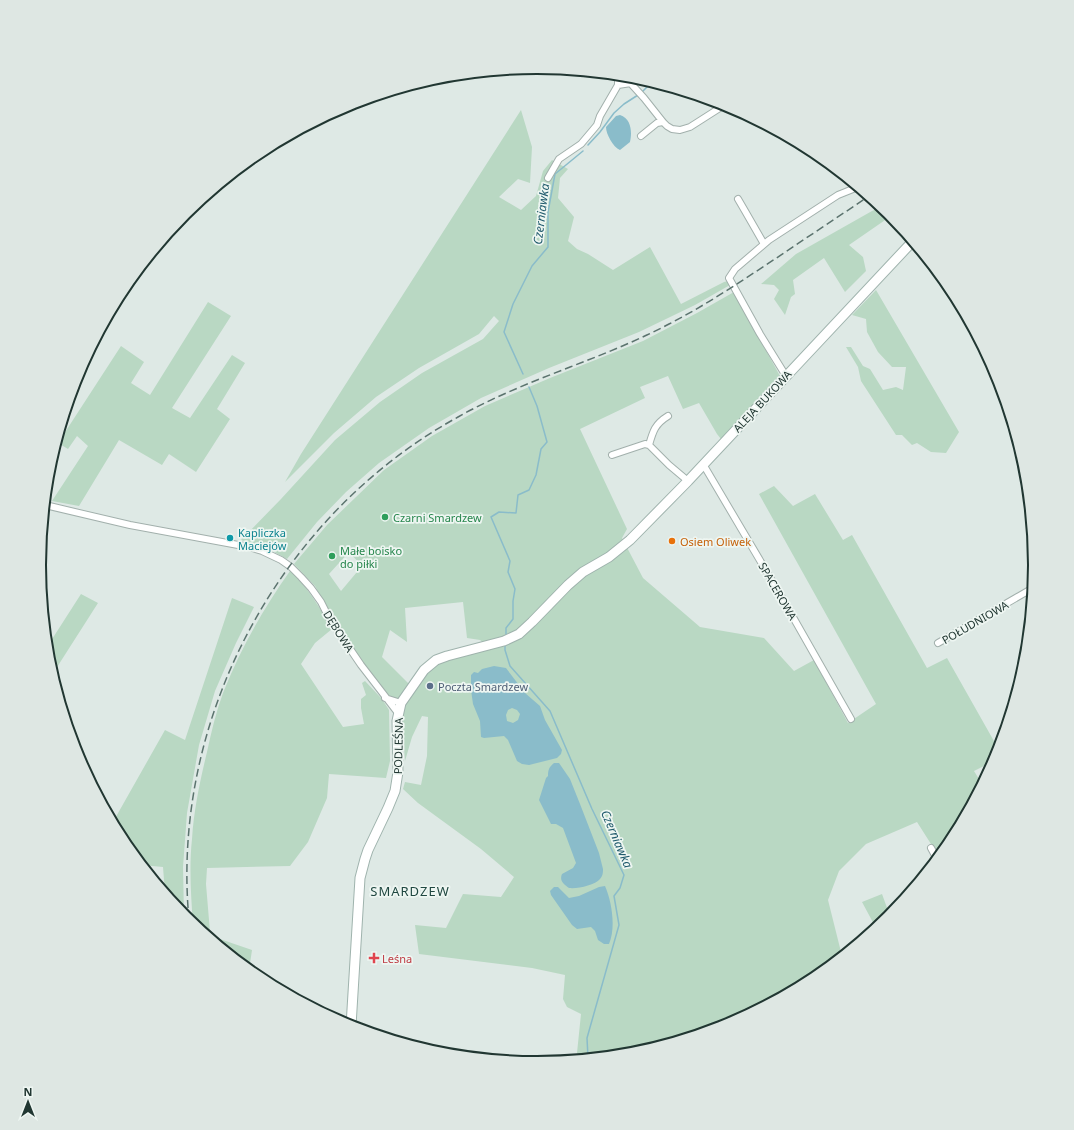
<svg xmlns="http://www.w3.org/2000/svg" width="1074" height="1130" font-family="'Noto Sans',sans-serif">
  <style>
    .green { fill: #b9d8c3; fill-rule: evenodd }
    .water { fill: #8abcca; fill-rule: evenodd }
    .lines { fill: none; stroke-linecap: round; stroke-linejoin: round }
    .stream { stroke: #8abcca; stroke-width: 1.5 }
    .street-casing { stroke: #a2b0ac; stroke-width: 8 }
    .secondary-casing { stroke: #9fb3ad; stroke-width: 11 }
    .street { stroke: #fff; stroke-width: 6 }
    .secondary { stroke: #fff; stroke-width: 9 }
    .rail { stroke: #5b736e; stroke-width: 1.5; stroke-dasharray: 8 4; stroke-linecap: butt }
    .leisure-dot { fill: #2e9e5b; stroke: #eef6f2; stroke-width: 1.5 }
    .culture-dot { fill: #0f9aa8; stroke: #eef6f2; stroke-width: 1.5 }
    .food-dot { fill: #e8710a; stroke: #eef6f2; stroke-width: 1.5 }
    .service-dot { fill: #5c6f8a; stroke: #eef6f2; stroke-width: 1.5 }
    .health-dot { fill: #e0444e; stroke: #eef6f2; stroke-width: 1.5 }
    .labels { text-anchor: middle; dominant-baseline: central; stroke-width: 3.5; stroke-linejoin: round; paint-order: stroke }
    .street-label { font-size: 11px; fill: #213732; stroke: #eef6f2 }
    .leisure-label { font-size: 11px; fill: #27864d; stroke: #eef6f2; text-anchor: start }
    .culture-label { font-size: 11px; fill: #0d838f; stroke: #eef6f2; text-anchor: start }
    .food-label { font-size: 11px; fill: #c56008; stroke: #eef6f2; text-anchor: start }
    .service-label { font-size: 11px; fill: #4e5e75; stroke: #eef6f2; text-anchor: start }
    .health-label { font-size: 11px; fill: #be3a42; stroke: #eef6f2; text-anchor: start }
    .water-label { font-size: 12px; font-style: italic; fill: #215b6d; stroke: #eef6f2 }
    .quarter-label { font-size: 13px; letter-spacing: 1px; fill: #1f4740; stroke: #eef6f2 }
    .rim { fill: none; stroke: #213732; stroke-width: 2 }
  </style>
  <rect width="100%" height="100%" fill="#dee9e5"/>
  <path class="green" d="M521,110L532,147L530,183L518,179L499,197L521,210L536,196L543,171L552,160L568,169L560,178L558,198L574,217L568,241L577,249L588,254L613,270L650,247L681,304L724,282L728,281L730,285L695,305L639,332L549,368L481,398L429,428L379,463L346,492L317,522L287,559L265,547L241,540L281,499L335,440L380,402L422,373L483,339L499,321L494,316L479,334L419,368L376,397L334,433L285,482L301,454Z
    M881,207L891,216L849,245L863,257L866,271L845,292L824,258L793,280L795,294L791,297L785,315L774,299L779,290L774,285L761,284L796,254L872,211Z
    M876,290L959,432L946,453L931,452L917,443L912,445L902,435H896L861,381L858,367L846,347H851L863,366L870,369L883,390L896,387L903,390L906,367H892L878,352L867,332L866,319L852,315Z
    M734,292L780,376L721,439L717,434L699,403L683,409L668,376L640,387L645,398L580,429L627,529L622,538L643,578L700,627L764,638L794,671L814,660L848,723L876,704L759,494L774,486L793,506L815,494L843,540L852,535L927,668L947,658L999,750L994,761L974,771L982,784L951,842L943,851L938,855L917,822L866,844L839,871L828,900L842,956L813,979L727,1025L634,1053L585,1058L577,1053L581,1014L567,1007L563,999L565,975L532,968L419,954L415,925L446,928L463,894L501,897L514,877L481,849L418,803L403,789L405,782L421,785L427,756L428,717L422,716L412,737L405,761L401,703L385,698L338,631L315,586L294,564L327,525L384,470L432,436L485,406L550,378L643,341L697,313ZM349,552L362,566L341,591L329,574ZM463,602L467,638L480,640L486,645L431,664L412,687L382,657L390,630L407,642L405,608Z
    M208,302L231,316L172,408L190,418L232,355L245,363L217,409L230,419L196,472L169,454L162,465L119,440L79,506L52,501L88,446L77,436L68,449L58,443L121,346L144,362L131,383L150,395Z
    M290,571C308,587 320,608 332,629L315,643L301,664L343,727L364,724L361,708V699L366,695L362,683L365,681L382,699L389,710L390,761L386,778L329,774L327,798L308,842L290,866L207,868L206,884L210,932L214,937L252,950L249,970L193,924C191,896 189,867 192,839C194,809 200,781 207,752C211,733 216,712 223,693C240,650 263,609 290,571Z
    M81,594L98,603L52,675L49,662L47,647Z
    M232,598L254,607L236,643L215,691L199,745L187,813L183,867L184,916L165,893L163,867L142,865L123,841L113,822L165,730L185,740Z
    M882,894L890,916L876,928L862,902Z"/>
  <path class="water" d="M620,115C632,119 632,133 630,142L620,150C613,147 606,134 606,127L616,116Z
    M494,666L506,668L525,693L540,706L545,720L562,750L561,754L557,758L529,765L522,764L517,761L508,740L504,736L484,738L481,737L480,721L473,704L471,690V675L474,672L478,673L482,669ZM512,708L517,710L520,714L518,720L513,723L507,721L506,715L508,710Z
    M554,763H559L570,779L580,804L599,853L603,869C603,872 603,876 600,879C595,885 578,889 569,888C564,884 559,881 562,874L573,868L576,863L563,828L556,824H551L539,800L546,778L548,776C548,770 549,767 554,763Z
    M605,886C612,902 616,928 609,944H604L598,940L595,931L591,927L577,929L572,925L551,895L550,891L554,887H558L569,898L579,896L599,887Z"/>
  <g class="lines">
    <path class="stream" d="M642,92L652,82
      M588,145L600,132L614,113L624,104L638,95
      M523,374L504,332L513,304L532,266L548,247V212L555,174L583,151
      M506,635V628L513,619V601L515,589L508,572L510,561L491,517L499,512L516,513L518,495L529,490L536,475L541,449L547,442L537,406L529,387
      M505,646V650L510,666L550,711L592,809L624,875L620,888L614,896L619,925L587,1038L588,1058"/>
    <g class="street-casing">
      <path id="street" d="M624,76L644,98L663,122L667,126L672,129L680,130L690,127L726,104
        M618,85V75
        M641,136L657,123L663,122
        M548,178L559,159L581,144L592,131L597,125L600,116L618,85L631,83
        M738,199L745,211L764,244
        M786,376L760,334L729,278L735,269L769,240L838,195L858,187
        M668,416C655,424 653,431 649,445L669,465L688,481
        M612,455L645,444L649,445
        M703,464L781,596L851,719
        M45,505L130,525L249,547L262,551L281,560L291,567L301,577L311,588L321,602L329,618L361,665L398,713
        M938,643L1033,588
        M385,698L401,703
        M931,848L937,859"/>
    </g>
    <g class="secondary-casing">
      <path id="secondary" d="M351,1026L360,878L365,859L368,850L388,808L395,791L398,772L397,721L401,703L424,670L436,660L447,656L504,641L519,634L532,622L568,585L583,572L609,557L630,540L688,481L913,241"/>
    </g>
    <use href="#street" class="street"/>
    <use href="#secondary" class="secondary"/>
    <path class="rail" d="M189,920C170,718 280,515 458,417C525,379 601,360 669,324C706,305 740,282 775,259C806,238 838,217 869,196"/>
  </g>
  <g class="leisure-dot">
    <circle cx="385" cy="517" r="4"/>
    <circle cx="332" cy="556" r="4"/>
  </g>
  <circle class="culture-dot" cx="230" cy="538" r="4"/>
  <circle class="food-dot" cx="672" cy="541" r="4"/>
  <circle class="service-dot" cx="430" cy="686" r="4"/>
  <path class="health-dot" d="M372 952h4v4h4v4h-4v4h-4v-4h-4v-4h4z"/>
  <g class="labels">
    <g class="street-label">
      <text transform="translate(762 401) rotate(-47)">ALEJA BUKOWA</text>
      <text transform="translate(778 591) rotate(60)">SPACEROWA</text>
      <text transform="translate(975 622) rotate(-30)">POŁUDNIOWA</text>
      <text transform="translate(339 631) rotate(58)">DĘBOWA</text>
      <text transform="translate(398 746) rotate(-89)">PODLEŚNA</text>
    </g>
    <g class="leisure-label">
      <text x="393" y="517">Czarni Smardzew</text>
      <text x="340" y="550">Małe boisko<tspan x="340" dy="13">do piłki</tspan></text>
    </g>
    <g class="culture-label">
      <text x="238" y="532">Kapliczka<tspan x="238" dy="13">Maciejów</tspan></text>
    </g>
    <g class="food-label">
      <text x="680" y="541">Osiem Oliwek</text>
    </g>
    <g class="service-label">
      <text x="438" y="686">Poczta Smardzew</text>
    </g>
    <g class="health-label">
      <text x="382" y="958">Leśna</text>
    </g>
    <g class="water-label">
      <text transform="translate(541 214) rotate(-83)">Czerniawka</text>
      <text transform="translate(617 839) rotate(67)">Czerniawka</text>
    </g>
    <g class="quarter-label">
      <text x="410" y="891">SMARDZEW</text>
    </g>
  </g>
  <path d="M0 0H1074V1130H0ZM46 565a491 491 0 1 1 982 0a491 491 0 1 1-982 0Z" fill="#dee7e3" fill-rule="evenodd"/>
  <path class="rim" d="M46 565a491 491 0 1 1 982 0a491 491 0 1 1-982 0Z"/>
  <g transform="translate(28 1102)" stroke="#eef6f2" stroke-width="3" paint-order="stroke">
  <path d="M0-3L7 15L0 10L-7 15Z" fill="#213732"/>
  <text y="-6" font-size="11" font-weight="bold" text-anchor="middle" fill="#213732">N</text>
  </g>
</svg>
